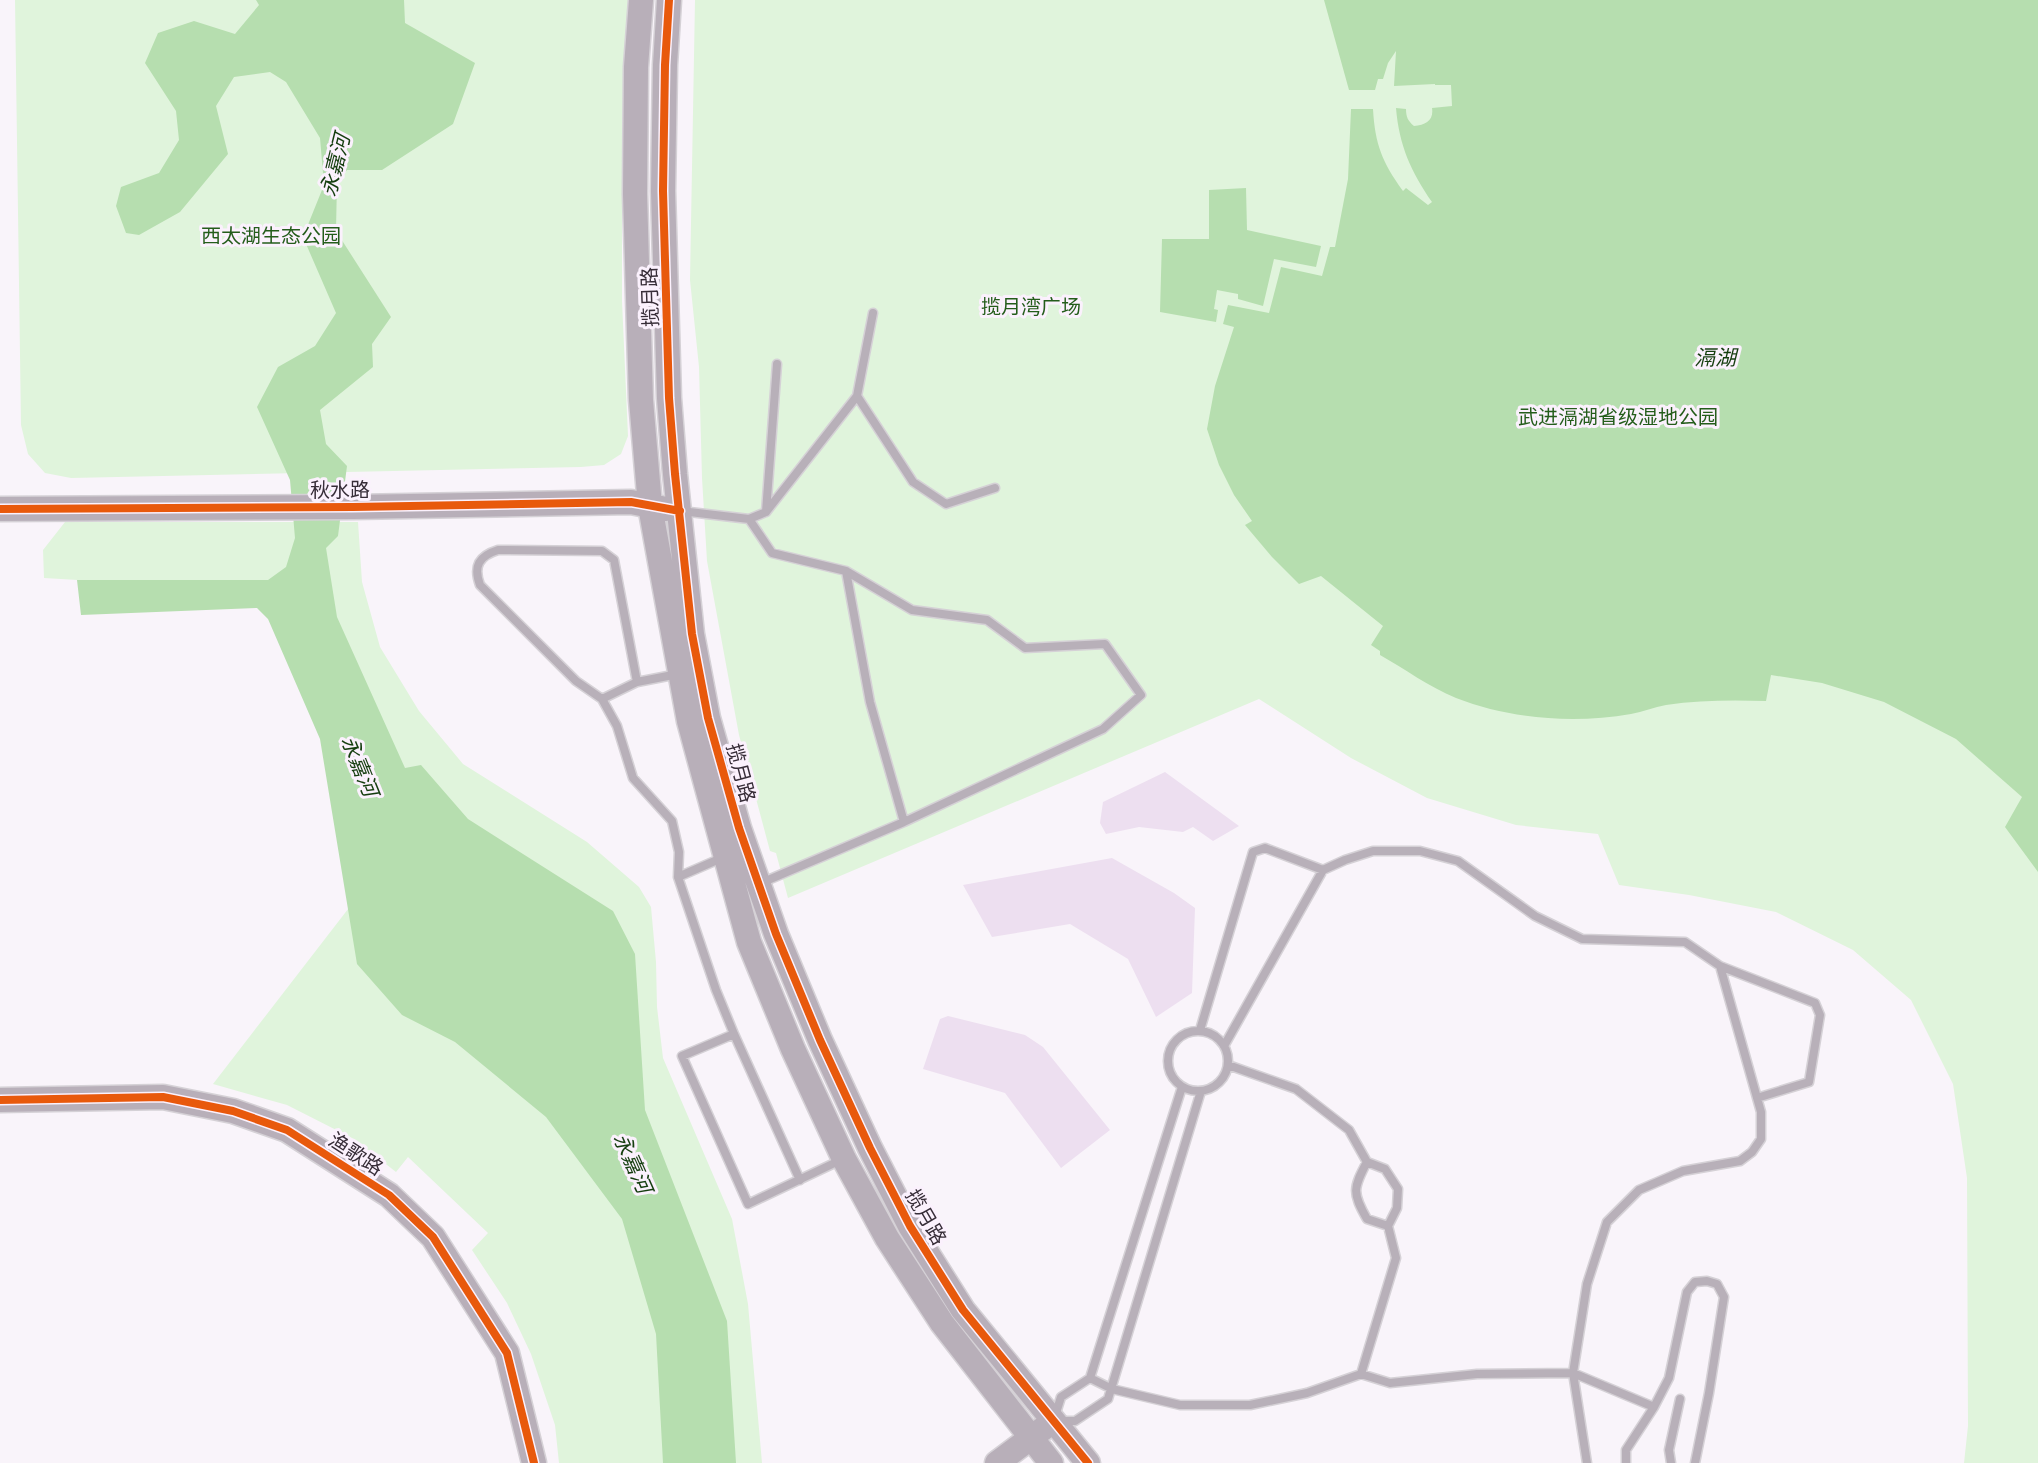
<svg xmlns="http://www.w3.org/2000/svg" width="2038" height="1463" font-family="'PT Sans','Noto Sans SC',sans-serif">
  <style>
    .green { fill: #e0f4dc }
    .water { fill: #b6deaf }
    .building { fill: #eddff0 }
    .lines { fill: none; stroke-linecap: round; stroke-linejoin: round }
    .lane-casing { stroke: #d5d1d6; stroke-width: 11 }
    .secondary-casing { stroke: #d5d1d6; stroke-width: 27 }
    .lane { stroke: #b8b0b9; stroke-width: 8 }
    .secondary { stroke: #b8afb9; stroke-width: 24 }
    .cycleway-casing { stroke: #fbf1fd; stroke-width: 11 }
    .cycleway { stroke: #e8590c; stroke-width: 8 }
    .labels { text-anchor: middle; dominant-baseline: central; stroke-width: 6; stroke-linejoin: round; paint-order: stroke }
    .park-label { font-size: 20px; fill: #245d1b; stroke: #fbf1fd }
    .street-label { font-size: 20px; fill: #372d38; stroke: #fbf1fd }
    .water-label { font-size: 21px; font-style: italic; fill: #153e0f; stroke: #fbf1fd }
  </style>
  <rect width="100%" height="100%" fill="#f9f4fa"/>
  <path class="green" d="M15,0H628L622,130V301L628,436L621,454L604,465L581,467L71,478L45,473L28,454L21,425Z
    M695,0H2038V1463H1964L1968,1426L1967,1178L1953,1084L1911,1000L1853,950L1776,912L1689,895L1619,885L1598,834L1516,825L1427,798L1351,758L1259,699L788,898L776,853L770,851L739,735L707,561L702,478L699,367L690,280Z
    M65,522H358L362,582L380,647L419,711L463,764L587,842L639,887L651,907L656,962L657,1007L663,1058L732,1219L748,1304L762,1463H559L555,1425L531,1354L507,1303L472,1250L488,1233L408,1157L396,1172L354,1139L287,1105L213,1084L409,830L299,593L44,578L43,550Z"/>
  <path class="water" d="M256,0H404L405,23L475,63L453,124L382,170H347L337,181L336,231L391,317L372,344L373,367L320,410L326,444L347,466L338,536L326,548L337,617L405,768L421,765L468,819L613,911L635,954L645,1110L727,1321L736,1463H663L656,1334L622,1219L546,1117L455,1042L402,1015L357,964L320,739L268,619L257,608L81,615L77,580H268L286,567L295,538L290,480L257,407L278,367L315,346L336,313L303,237L324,185L320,138L286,82L270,72L234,77L216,106L228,154L180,212L139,235L126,233L116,206L121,187L159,173L179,140L176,111L145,63L158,33L194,21L235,34L259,5Z
    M1324,0H2038V872L2005,827L2022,797L1956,739L1884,702L1822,683L1771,675L1766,701C1733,700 1699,700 1666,705C1654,707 1643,712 1631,714C1573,724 1510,719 1456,698C1429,687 1405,669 1380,655V651L1371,645L1383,626L1321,576L1299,584L1272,557L1245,525L1252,521L1234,495L1219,465L1207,429L1215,386L1234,327L1223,324L1228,305L1269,313L1281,267L1322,276L1330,247H1335L1348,179L1351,109H1373C1375,144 1382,162 1403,191L1406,188L1428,205L1432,202C1411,172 1399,145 1396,108L1406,109C1406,117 1408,121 1414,126C1426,125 1434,120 1432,108L1452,106L1451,85H1435V84L1394,86L1396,51L1388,63L1383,79H1378L1375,90H1349Z
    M1246,188L1247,230L1321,246L1316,267L1274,259L1263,306L1238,299V294L1217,290L1214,309L1218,310L1216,322L1160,312L1162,239H1209V190Z"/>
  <path class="building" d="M1165,772L1239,826L1213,841L1193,827L1183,832L1139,827L1106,834L1100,823L1103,802Z
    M1112,858L1174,893L1195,908L1192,993L1156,1017L1128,959L1070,924L992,937L963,885Z
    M948,1016L1025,1035L1043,1047L1110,1130L1061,1168L1005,1093L923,1069L940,1019Z"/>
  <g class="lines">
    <g class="lane-casing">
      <path id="lane" d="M857,396L913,482L946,504L995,488
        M681,511L749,519L772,553L846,571L912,610L987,620L1025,648L1105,644L1141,695L1103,729L904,822L761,883
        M766,512L777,364
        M749,519L766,512L857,396L873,313
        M846,571L870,702L904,822
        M637,682L614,560L602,551L498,550C479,556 473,566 480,585L576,681L602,699L617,726L633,778L672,821L679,852L678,877
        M602,699L637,682L678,674
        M724,857L678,877L716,990L734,1034L800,1180
        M1720,966L1815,1003L1820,1015L1809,1082L1757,1098
        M1200,1030L1253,852L1265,848L1323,870
        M1168 1061a30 30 0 1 1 60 0a30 30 0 1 1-60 0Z
        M734,1034L682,1056L748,1204L843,1159
        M1224,1046L1323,870L1345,860L1373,851H1420L1458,861L1535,916L1582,939L1685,942L1720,966L1761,1112V1139L1752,1152L1740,1161L1683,1171L1639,1190L1607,1222L1587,1284L1573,1373L1587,1463
        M1228,1065L1296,1089L1349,1130L1367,1162L1385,1169L1398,1189L1397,1208L1388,1226L1396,1258L1361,1374
        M1367,1162C1353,1188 1352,1193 1367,1219L1388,1226
        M1090,1378L1112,1389L1180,1405H1250L1307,1393L1361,1374L1390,1383L1477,1374L1573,1373L1654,1407
        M1055,1416L1061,1397L1090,1378L1182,1087
        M1060,1421H1075L1108,1399L1201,1091
        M1626,1463V1450L1654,1407L1669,1378L1687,1292L1695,1282L1707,1281L1717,1284L1724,1297L1709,1393L1695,1463
        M1671,1463L1669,1450L1680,1399"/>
    </g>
    <g class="secondary-casing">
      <path id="secondary" d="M641,0L636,67L635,194L641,400L650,506L689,721L749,942L793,1049L844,1159L887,1238L942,1323L1051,1463
        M669,0L665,65L663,191L669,398L675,474L692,634L708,718L739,828L776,934L820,1040L870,1148L910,1226L963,1310L1088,1463
        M0,509L353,507L631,502L666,509
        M0,1100L163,1097L233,1111L287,1130L389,1195L433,1237L507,1353L534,1463
        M997,1463L1044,1428"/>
    </g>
    <use href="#lane" class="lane"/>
    <use href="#secondary" class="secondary"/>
    <g class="cycleway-casing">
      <path id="cycleway" d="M669,0L665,65L663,191L669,398L675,474L692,634L708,718L739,828L776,934L820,1040L870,1148L910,1226L963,1310L1088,1463
        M0,509L353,507L631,502L680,511
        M0,1100L163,1097L233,1111L287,1130L389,1195L433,1237L507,1353L534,1463"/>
    </g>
    <use href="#cycleway" class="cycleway"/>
  </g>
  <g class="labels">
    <g class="park-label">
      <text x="271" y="236">西太湖生态公园</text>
      <text x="1031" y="307">揽月湾广场</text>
      <text x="1618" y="417">武进滆湖省级湿地公园</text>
    </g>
    <g class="street-label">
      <text transform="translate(650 297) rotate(-92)">揽月路</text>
      <text x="340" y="490">秋水路</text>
      <text transform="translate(741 773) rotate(75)">揽月路</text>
      <text transform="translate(356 1154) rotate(33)">渔歌路</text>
      <text transform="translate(926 1217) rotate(60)">揽月路</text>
    </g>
    <g class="water-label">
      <text transform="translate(335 165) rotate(-76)">永嘉河</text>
      <text x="1715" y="357">滆湖</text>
      <text transform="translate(360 766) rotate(68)">永嘉河</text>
      <text transform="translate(633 1163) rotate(66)">永嘉河</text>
    </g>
  </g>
</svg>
